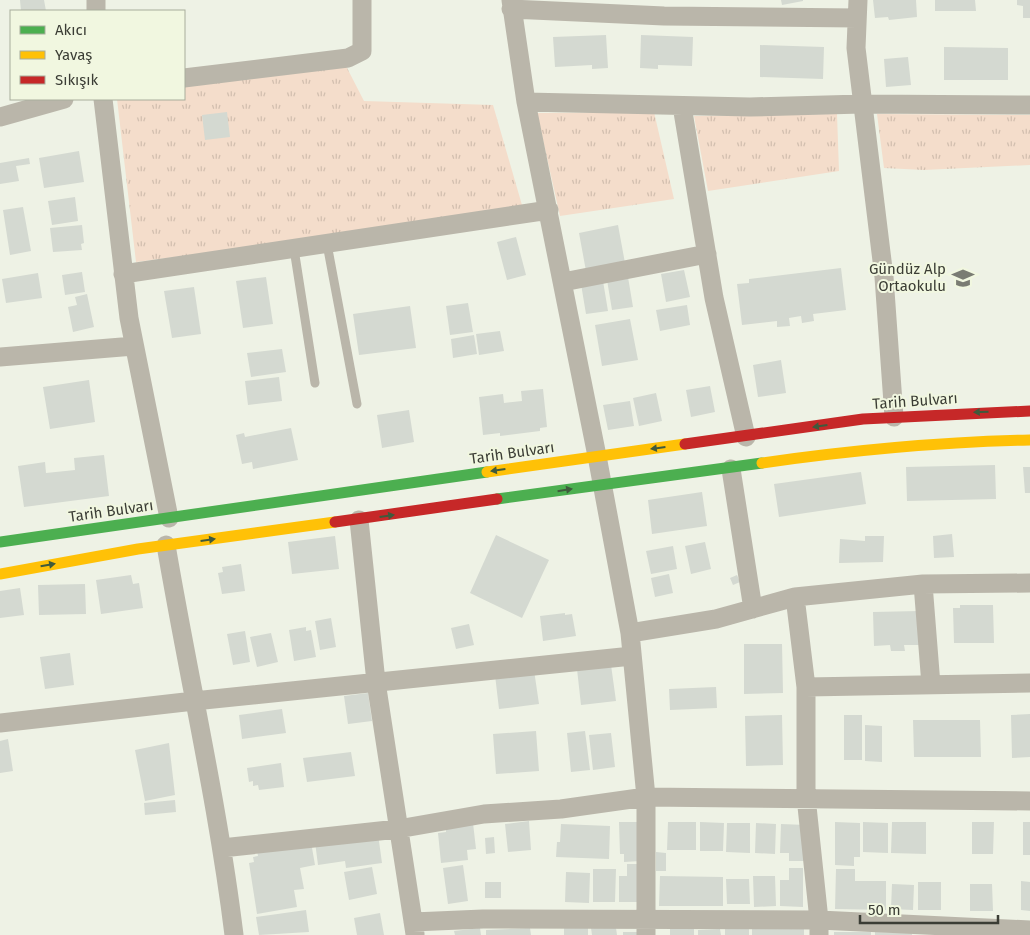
<svg xmlns="http://www.w3.org/2000/svg" width="1030" height="935" font-family="'Fira Sans',sans-serif">
  <style>
    .grass { fill: url(#grass-tufts) }
    .building { fill: #d4d9d1 }
    .lines { fill: none; stroke-linecap: round; stroke-linejoin: round }
    .lane { stroke: #bab6aa; stroke-width: 9 }
    .street { stroke: #bab6aa; stroke-width: 19 }
    .fast { stroke: #4caf50; stroke-width: 11 }
    .slow { stroke: #ffc107; stroke-width: 11 }
    .jam { stroke: #c62828; stroke-width: 11 }
    .oneway { fill: #3f5a3c }
    .labels { text-anchor: middle; dominant-baseline: central; stroke-width: 4; stroke-linejoin: round; paint-order: stroke }
    .poi-label { font-size: 15px; fill: #3b3d35; stroke: #f1f7e0; text-anchor: end }
    .street-label { font-size: 15px; fill: #3b3d35; stroke: #f1f7e0 }
  </style>
  <defs>
    <pattern id="grass-tufts" width="24" height="20" patternUnits="userSpaceOnUse" patternTransform="scale(1.25)"><rect width="24" height="20" fill="#f4ddcb"/><path d="M3 7l-1-3M5 7V3M7 7l1-3M15 17l-1-3M17 17v-4M19 17l1-3" fill="none" stroke="#d2bfaf"/></pattern>
  </defs>
  <rect width="100%" height="100%" fill="#eef2e5"/>
  <path class="grass" d="M345,64L364,101L493,105L524,212L136,262L117,99H184V84Z
    M654,112L674,199L560,216L537,113Z
    M837,114L839,171L708,191L694,116Z
    M877,114L1030,115V165L924,170L884,168Z"/>
  <path class="building" d="M20,0H44L46,11H21Z
    M781,0H803V1L782,5Z
    M873,0H916L917,17L889,20L888,17L875,18Z
    M935,0H975L976,11H935Z
    M1017,0H1030V18H1023V6L1017,5Z
    M606,35L608,68L592,69V65L555,67L553,37Z
    M641,35L693,37L692,66L658,65V69L640,68Z
    M760,45L824,47L823,79L760,77Z
    M944,47L1008,48V80H944Z
    M908,57L911,85L886,87L884,59Z
    M227,112L230,137L205,140L202,115Z
    M79,151L84,182L44,188L39,158Z
    M29,158L30,164L16,166L19,181L0,184V163Z
    M75,197L78,221L52,225L48,201Z
    M23,207L31,251L10,255L3,210Z
    M82,225L84,243L81,244L82,250L53,252L50,228Z
    M618,225L625,263L586,271L579,233Z
    M516,237L526,275L507,280L497,242Z
    M841,268L846,310L813,314L814,321L802,323L801,316L789,318L790,326L777,327V321L742,325L737,284L749,283V279Z
    M684,270L690,297L666,302L661,274Z
    M82,272L85,292L65,295L62,275Z
    M38,273L42,298L6,303L2,279Z
    M266,277L273,324L243,328L236,281Z
    M628,277L633,307L612,310L607,280Z
    M603,281L608,311L586,314L581,284Z
    M194,287L201,334L172,338L164,291Z
    M87,294L94,327L73,332L68,307L77,305L75,297Z
    M468,303L473,332L450,335L446,306Z
    M687,305L690,325L660,331L656,310Z
    M410,306L416,348L359,355L353,314Z
    M630,319L638,360L602,366L595,325Z
    M500,331L504,351L479,355L476,334Z
    M474,335L477,354L453,358L451,339Z
    M282,349L286,372L251,377L247,353Z
    M781,360L786,393L758,397L753,365Z
    M279,377L282,401L248,405L245,381Z
    M89,380L95,422L50,429L43,387Z
    M710,386L715,412L691,417L686,390Z
    M543,389L547,427L540,428V431L500,436V433L483,435L479,397L503,394L504,403L522,401L521,391Z
    M656,393L662,421L639,426L633,398Z
    M630,401L634,426L608,430L603,405Z
    M409,410L414,442L382,448L377,415Z
    M291,428L298,460L253,469L252,462L242,464L236,435L244,433L245,437Z
    M104,455L109,496L24,507L18,466L45,462L46,473L75,470L74,458Z
    M995,465L996,499L907,501L906,467Z
    M1023,467H1030V493H1025Z
    M861,472L866,504L779,517L774,484Z
    M702,492L707,526L652,534L648,500Z
    M952,534L954,557L934,558L933,536Z
    M496,535L549,560L522,618L470,593Z
    M335,536L339,569L292,574L288,542Z
    M865,536H884L883,562L839,563L840,539L865,541Z
    M705,542L711,569L691,574L685,546Z
    M673,546L677,569L651,574L646,551Z
    M241,564L245,591L222,594L218,573L223,572L222,567Z
    M669,574L673,593L655,597L651,578Z
    M131,575L133,584L139,583L143,608L101,614L96,580Z
    M737,575L740,582L733,585L730,578Z
    M85,584L86,614L39,615L38,585Z
    M20,588L24,615L0,618V591Z
    M960,605H993L994,643H954L953,608H960Z
    M919,611L920,645H904L905,651H891L890,645L874,646L873,612Z
    M565,613V615L572,614L576,636L543,641L540,616Z
    M331,618L336,647L320,650L315,621Z
    M469,624L474,645L456,649L451,628Z
    M306,627V631L311,630L316,657L294,661L289,630Z
    M245,631L250,662L233,665L227,634Z
    M271,633L278,662L257,667L250,637Z
    M744,644H782L783,693L744,694Z
    M70,653L74,685L45,689L40,657Z
    M611,665L616,701L581,705L577,669Z
    M534,670L539,704L499,709L495,675Z
    M716,687L717,708L670,710L669,689Z
    M368,693L372,721L348,724L344,696Z
    M282,709L286,733L242,739L239,715Z
    M1030,714V757L1012,758L1011,715Z
    M782,715L783,765L746,766L745,716Z
    M844,715H862V760H844Z
    M913,720H980L981,757H914Z
    M865,725L882,726V762L865,761Z
    M536,731L539,771L496,774L493,734Z
    M585,731L590,770L571,772L567,733Z
    M611,733L615,767L593,770L589,735Z
    M8,739L13,771L0,773V741Z
    M169,743L175,795L145,801L135,750Z
    M351,752L355,776L307,782L303,758Z
    M281,763L284,787L259,790L258,785L253,786V781L249,782L247,768Z
    M175,800L176,812L145,815L144,803Z
    M529,821L531,850L508,852L505,824Z
    M619,822H639L641,861L624,862V854H620Z
    M668,822H696V850H667Z
    M700,822L724,823L723,851H700Z
    M835,822L860,823V857H854V866L835,865Z
    M863,822L888,823V853L863,852Z
    M892,822H926V854L891,853Z
    M972,822H994L993,854H972Z
    M1023,822H1030V855H1023Z
    M473,823L476,849L467,850L468,860L441,863L438,833L446,832V828Z
    M727,823H750V853L726,852Z
    M756,823L776,824L775,854L755,853Z
    M561,824L610,826L609,859L556,857L557,842H560Z
    M781,824L806,825L805,861H789V853H780Z
    M378,834L382,863L346,868L345,861L318,865L315,842Z
    M494,837L495,853L486,854L485,838Z
    M311,842L315,865L300,868L304,889L294,890L297,907L257,914L249,863L254,862L253,857L258,856L257,851Z
    M656,852L666,853V871H656Z
    M627,864H639V902H619V876H627Z
    M463,865L468,901L448,904L443,868Z
    M372,867L377,894L349,900L344,872Z
    M789,868H803V907L780,906V880H789Z
    M593,869H616L615,902H593Z
    M836,869H855V881H886V910L835,909Z
    M566,872L590,873L589,903L565,902Z
    M660,876L723,877V906H659Z
    M753,876H775L776,906L754,907Z
    M726,879H749L750,904H727Z
    M1021,881L1030,882V911L1021,910Z
    M485,882H501V898H485Z
    M918,882H941V910H918Z
    M892,884L914,885L913,910L891,909Z
    M970,884H992L993,911H970Z
    M306,910L309,932L259,935L256,917Z
    M380,913L384,935H357L354,918Z
    M564,927H588V935H564Z
    M670,927H694V935H670Z
    M725,927H749V935H725Z
    M752,927L804,928V935H752Z
    M480,928L481,935H455L454,931Z
    M530,928L531,935H486V930Z
    M591,928H616L617,935H592Z
    M720,929L721,935H698V930Z
    M623,932H637V935H623Z
    M834,932H871V935H834Z
    M875,932L912,933V935H875Z"/>
  <g class="lines">
    <path class="lane" d="M327,244L357,404
      M294,249L315,383"/>
    <path class="street" d="M511,0L526,102L597,456L630,633L646,797V935
      M858,0L856,48L884,277L894,417
      M511,9L664,16L857,18
      M96,11V0
      M184,78L348,58L362,51V0
      M103,99L129,318L169,518
      M526,102L750,107L862,104L1030,105
      M682,106L714,298L746,437
      M0,117L64,99
      M123,274L549,210
      M563,282L707,254
      M0,357L134,346
      M731,469L753,609
      M359,520L376,682L415,934
      M166,545C188,675 218,804 234,935
      M923,584L931,685
      M630,633L716,619L795,597L923,584L1030,583
      M806,687L1030,683
      M0,723L194,701L632,656
      M222,848L398,829L484,814L561,809L646,797L1030,801
      M413,922L483,919L819,920L806,797V687L795,597
      M819,935V920L1030,930"/>
    <path class="fast" d="M497,499L762,463
      M0,542L487,472"/>
    <path class="slow" d="M762,463C853,450 939,442 1030,440
      M487,472L685,444
      M0,574L138,549L335,522"/>
    <path class="jam" d="M685,444L863,419L1030,411
      M335,522L497,499"/>
  </g>
  <defs><path id="oneway-solid" d="M-6-.8H1V-3.2L6.5 0L1 3.2V.8H-6Z" transform="scale(1.25)"/></defs>
  <g class="oneway">
    <use href="#oneway-solid" transform="translate(981 412) rotate(178)"/>
    <use href="#oneway-solid" transform="translate(820 426) rotate(172)"/>
    <use href="#oneway-solid" transform="translate(658 448) rotate(173)"/>
    <use href="#oneway-solid" transform="translate(498 470) rotate(172)"/>
    <use href="#oneway-solid" transform="translate(565 490) rotate(-9)"/>
    <use href="#oneway-solid" transform="translate(387 516) rotate(-8)"/>
    <use href="#oneway-solid" transform="translate(208 540) rotate(-8)"/>
    <use href="#oneway-solid" transform="translate(48 565) rotate(-10)"/>
  </g>
  <defs>
    <g id="school-bare" transform="scale(1.725)"><path d="M0-5L7-2L0 1L-7-2ZM-4 1L0 2.5L4 1V4Q0 6-4 4Z" fill="#7a7c73" stroke="#f1f7e0" stroke-width="2.5" paint-order="stroke"/></g>
  </defs>
  <g fill-rule="evenodd">
    <use href="#school-bare" x="963" y="278"/>
  </g>
  <g class="labels">
    <g class="poi-label">
      <text x="946" y="269">Gündüz Alp<tspan x="946" dy="17">Ortaokulu</tspan></text>
    </g>
    <g class="street-label">
      <text transform="translate(915 401) rotate(-4)">Tarih Bulvarı</text>
      <text transform="translate(512 453) rotate(-8)">Tarih Bulvarı</text>
      <text transform="translate(111 511) rotate(-8)">Tarih Bulvarı</text>
    </g>
  </g>
  <rect x="10" y="10" width="175" height="90" fill="#f1f7e0" stroke="#a8ad9c"/>
  <rect x="20" y="26" width="25" height="8" fill="#4caf50" stroke="#a8ad9c"/>
  <text x="55" y="35" font-size="15" fill="#3b3d35">Akıcı</text>
  <rect x="20" y="51" width="25" height="8" fill="#ffc107" stroke="#a8ad9c"/>
  <text x="55" y="60" font-size="15" fill="#3b3d35">Yavaş</text>
  <rect x="20" y="76" width="25" height="8" fill="#c62828" stroke="#a8ad9c"/>
  <text x="55" y="85" font-size="15" fill="#3b3d35">Sıkışık</text>
  <path d="M860 915v8h138v-8" fill="none" stroke="#3b3d35" stroke-width="2.5"/>
  <text x="868" y="915" font-size="15" fill="#3b3d35" stroke="#f1f7e0" stroke-width="4" paint-order="stroke">50 m</text>
</svg>
